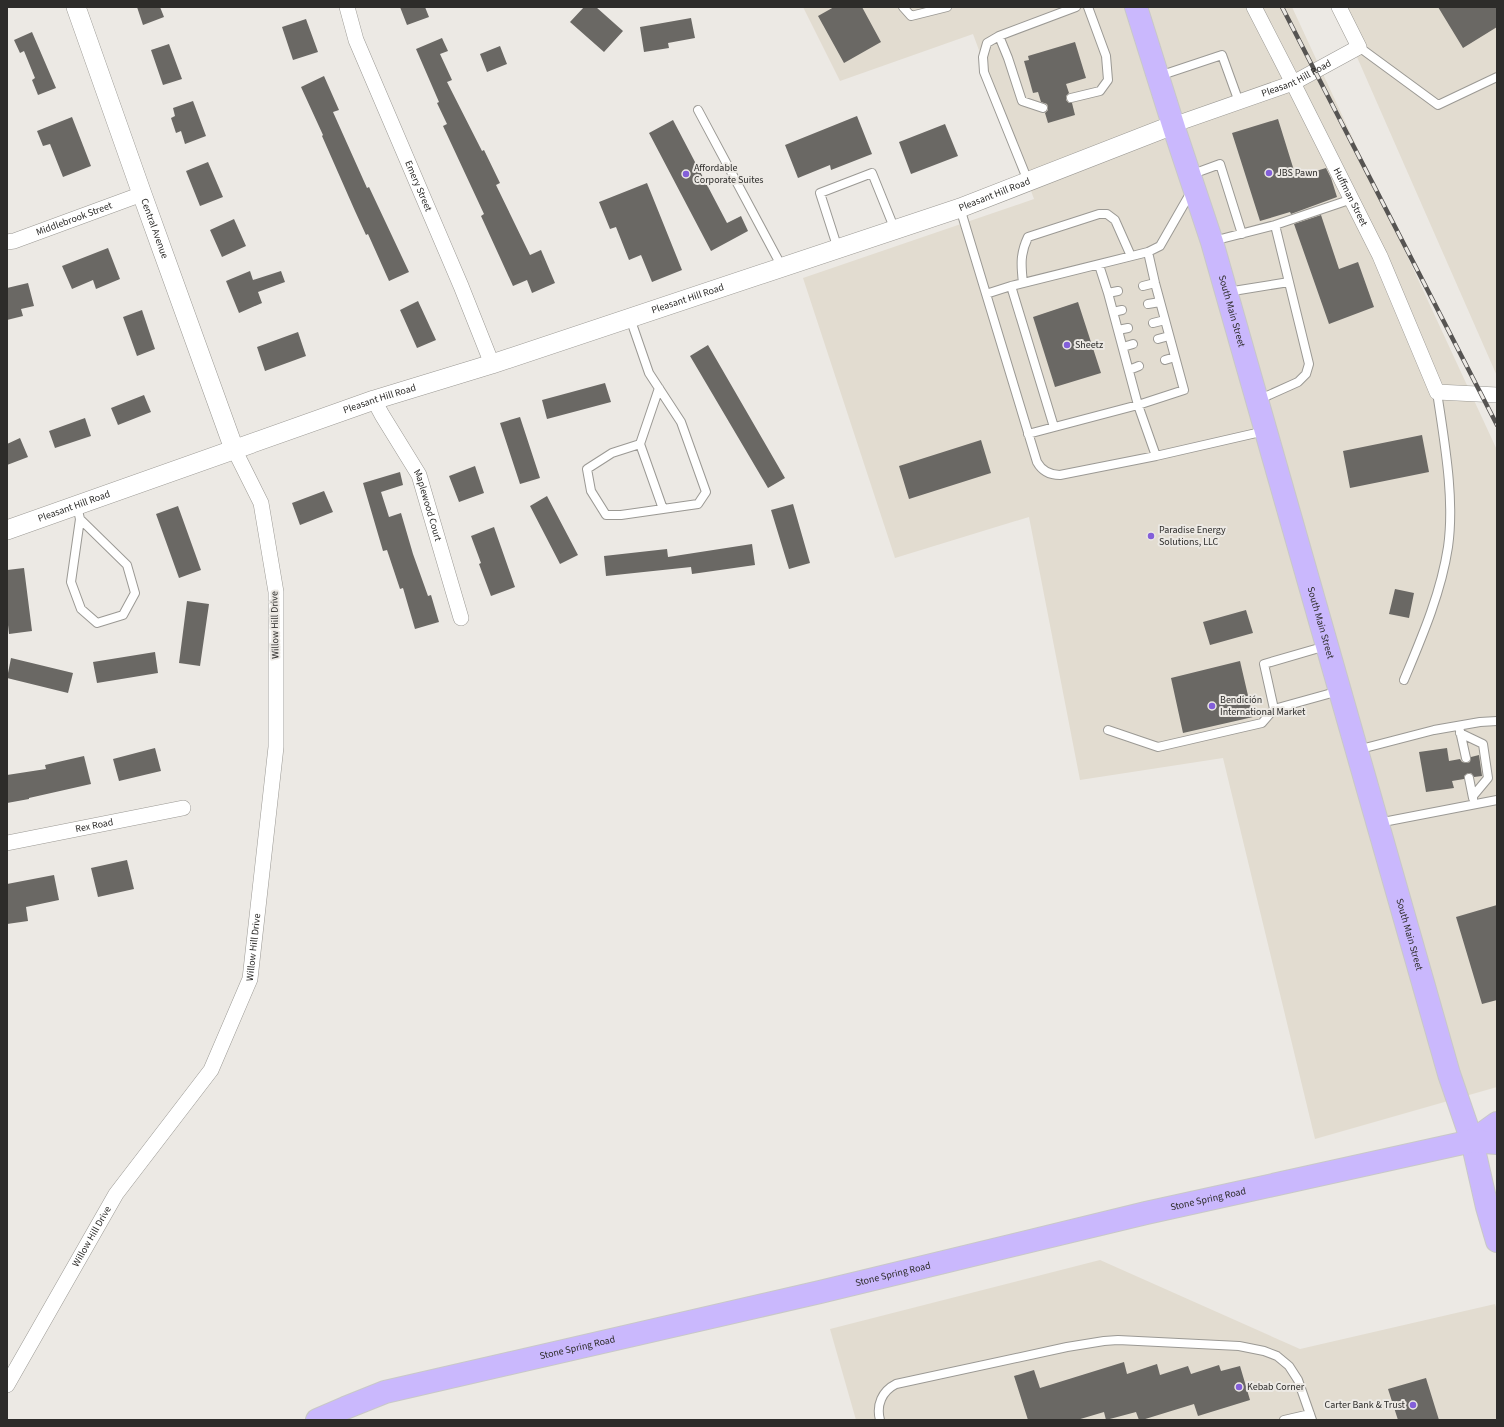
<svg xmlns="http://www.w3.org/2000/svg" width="1504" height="1427" font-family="'Source Sans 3',sans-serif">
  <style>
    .built { fill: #e2dcd0 }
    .building { fill: #6a6864 }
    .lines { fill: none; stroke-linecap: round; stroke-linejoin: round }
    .service-casing { stroke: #9b9994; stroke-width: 10 }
    .minor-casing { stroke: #9b9994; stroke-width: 16 }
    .tertiary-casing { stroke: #9b9994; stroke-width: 20 }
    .primary-casing { stroke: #c8c8c8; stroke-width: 24 }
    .service { stroke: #fff; stroke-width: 8 }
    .minor { stroke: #fff; stroke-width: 15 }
    .tertiary { stroke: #fff; stroke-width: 19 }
    .primary { stroke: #cab8fd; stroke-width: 22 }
    .rail-casing { stroke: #565452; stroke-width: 4.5 }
    .rail { stroke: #ece9e4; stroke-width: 3; stroke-dasharray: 9; stroke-linecap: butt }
    .poi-dot { fill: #835fd9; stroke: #ece9e4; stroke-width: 1.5 }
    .labels { text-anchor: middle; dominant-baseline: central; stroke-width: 4; stroke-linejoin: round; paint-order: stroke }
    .street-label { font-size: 10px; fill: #2d2c2a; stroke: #ece9e4 }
    .poi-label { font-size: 10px; fill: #2d2c2a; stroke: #ece9e4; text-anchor: start }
  </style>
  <rect width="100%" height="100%" fill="#ece9e4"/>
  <path class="built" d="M803,7H1292L1497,450V1087L1315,1139L1223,758L1080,780L1029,517L895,558L803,278L1034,199L973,34L840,81Z
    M1335,7H1497V376Z
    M1100,1260L1300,1349L1495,1304L1497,1310V1420H856L830,1329Z"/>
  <path class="building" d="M137,7H160L164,17L143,25Z
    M400,7H425L429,17L407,25Z
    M584,7H596L623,31L604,52L570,22Z
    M834,7H862L881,42L844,63L818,16Z
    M1438,7H1497V27L1463,48Z
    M691,18L695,38L668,43L669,48L644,52L640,27Z
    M306,19L318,52L293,60L282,27Z
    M32,32L56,88L38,95L32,80L35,78L24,51L20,53L14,40Z
    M442,38L448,51L440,54L452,80L447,82L482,151L484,150L500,183L496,185L530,255L541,250L555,283L532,293L527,280L513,286L481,216L484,214L443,126L447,124L437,103L439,102L416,49Z
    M1075,42L1086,78L1066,84L1069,93L1066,96V100L1069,103H1072L1075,115L1048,123L1045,113L1048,110V107L1047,104L1041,102L1038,92L1033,93L1024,61L1029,60L1028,56Z
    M169,44L182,79L163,85L151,50Z
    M500,46L507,64L487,72L480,54Z
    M324,76L339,110L333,112L367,188L369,187L409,272L389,281L368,234L366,235L355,211L322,136L323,135L301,87Z
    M193,101L206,136L185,144L181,131L176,133L171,118L175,116L173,108Z
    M857,116L872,154L831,170L830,165L798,178L785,145Z
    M72,117L91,166L63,177L50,144L43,146L37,131Z
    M1278,119L1296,177L1326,168L1331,178L1337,197L1291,214L1290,212L1260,221L1232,133Z
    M673,120L727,223L741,216L748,231L711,251L649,133Z
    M945,124L958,156L911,174L899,142Z
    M208,162L223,197L200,206L186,171Z
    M647,183L682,270L652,282L641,255L629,260L616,227L610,229L599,202Z
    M1321,215L1339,269L1358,262L1374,307L1329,324L1294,224Z
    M234,219L246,246L222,257L210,230Z
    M108,248L120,279L96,289L93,280L72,289L62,266Z
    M250,271L253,280L281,271L285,282L258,292L262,303L239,313L226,281Z
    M28,283L34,306L21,309L23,316L7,320V288Z
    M418,301L436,340L417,348L400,310Z
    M1078,302L1101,373L1055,387L1033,317Z
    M142,310L155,349L137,356L123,317Z
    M298,332L306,356L265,371L257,347Z
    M708,345L785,478L768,488L690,356Z
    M605,383L611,402L547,419L542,400Z
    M144,395L151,412L118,425L111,408Z
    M520,417L540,478L520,484L500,423Z
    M85,418L91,436L55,448L49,431Z
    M1422,435L1429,472L1350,488L1343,451Z
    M20,438L28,457L7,465V444Z
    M981,440L991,473L909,499L899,466Z
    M475,466L484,493L459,502L449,476Z
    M400,472L403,485L381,492L389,517L401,513L413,554L428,596L431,595L439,622L415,629L403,588L400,589L387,550L383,551L363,483Z
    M324,491L333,512L300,525L292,503Z
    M547,496L578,555L560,564L530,506Z
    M793,504L810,563L789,569L771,510Z
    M178,506L201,570L179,578L156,514Z
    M494,527L515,587L491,596L479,564L481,563L471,536Z
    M752,544L755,565L692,574L691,567L606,576L604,556L667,549L668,557Z
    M24,568L32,631L9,634L7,616V570Z
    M1395,589L1414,593L1409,618L1389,614Z
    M187,601L209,604L200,666L179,663Z
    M1246,610L1253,633L1210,645L1203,622Z
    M155,652L158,673L97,683L93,662Z
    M11,658L73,673L68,693L7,678Z
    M1240,661L1253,717L1183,733L1171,678Z
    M155,748L161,771L119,781L113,759Z
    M1447,748L1449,761L1460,759L1462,762L1467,763L1470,762L1471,757L1479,755L1482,776L1474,777L1471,773H1468L1464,776V779L1452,781L1454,788L1426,792L1419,752Z
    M84,756L91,784L29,798V799L7,803V775L46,769L45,765Z
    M127,860L134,889L98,897L91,868Z
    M54,875L59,900L26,907L28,921L7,924V884Z
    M1497,905V1000L1482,1004L1456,917Z
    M1124,1362L1127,1374L1157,1364L1160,1375L1188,1366L1191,1374L1219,1365L1221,1371L1240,1366L1250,1400L1198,1416L1194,1404L1142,1420H1139L1136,1412L1106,1420L1104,1412L1077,1420H1028L1014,1376L1034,1370L1040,1388Z
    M1426,1378L1439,1420H1398L1388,1389Z"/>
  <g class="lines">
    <g class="service-casing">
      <path id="service" d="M903,7L911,16L947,7
        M999,36L1008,58L1022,101L1043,108
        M1359,47L1438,105L1497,77
        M1159,76L1222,55L1239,102
        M1071,98L1100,91L1108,80L1106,56L1088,7
        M698,110L782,267
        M1190,175L1220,164L1242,234
        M1028,181L984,72L983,57L987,43L999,36L1076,7
        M960,208L1037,462C1042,471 1049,475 1060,475L1156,456L1265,431
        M1213,241L1275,225
        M838,249L820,193L872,173L895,230
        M1099,265L1108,293L1138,405L1156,456
        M1023,283C1021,265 1020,254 1028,237L1099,214H1107L1115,220L1131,256
        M1011,286L1054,427
        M1143,286L1155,283
        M1227,292L1289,282
        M1108,293L1118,291
        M986,294L1011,286L1148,252L1160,246L1191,192
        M1148,304L1160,302
        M1113,312L1122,310
        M630,318L649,373L681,422L706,492L698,504L621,515H606L591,491L587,469L612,453L640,444L659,388
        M1153,323L1165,320
        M1118,330L1128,328
        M1158,339L1169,336
        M1123,347L1133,344
        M1165,360L1175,357
        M1129,370L1139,366
        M1258,400L1298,382L1306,374L1309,364L1275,225L1352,199
        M1028,434L1138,405L1184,390L1155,283L1148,252
        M640,444L663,509
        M77,506L80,519L71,582L81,609L97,623L123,615L135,593L127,565L80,519
        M1326,646L1264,664L1274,709L1339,691
        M1404,680C1422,637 1441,593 1448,547C1455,498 1444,440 1437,392
        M1108,730L1158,747L1262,723L1274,709
        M1460,731L1466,758
        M1460,733L1483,744L1488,778L1473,796
        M1357,750L1434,730L1480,722L1497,721
        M1469,778L1473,798
        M1378,823L1497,800
        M880,1420C876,1405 882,1391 896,1384L1067,1347L1104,1341L1118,1340L1239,1346L1264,1351L1277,1356L1289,1366L1298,1380L1312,1420
        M1284,1420L1310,1414"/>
    </g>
    <g class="minor-casing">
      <g id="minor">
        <path id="s1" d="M347,7L356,40L461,286L492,364"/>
        <path id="s2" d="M1254,7L1293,83L1380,256L1437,392L1497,395"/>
        <path id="s3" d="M1173,125L1293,83L1359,47L1339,7"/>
        <path id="s4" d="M7,242L14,241L142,194"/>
        <path id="s5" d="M374,400L382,415L419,475L461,618"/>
        <path id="s6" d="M7,843L183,808"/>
        <path id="s7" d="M7,1385L116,1194L211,1070L250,979L276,747V592L261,503L234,449"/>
      </g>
    </g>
    <g class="tertiary-casing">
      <g id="tertiary">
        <path id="s8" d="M76,7L142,194L234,449"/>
        <path id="s9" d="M7,530L374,400L492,364L960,208L1173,125"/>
      </g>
    </g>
    <g class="primary-casing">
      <g id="primary">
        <path id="s10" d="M1136,7L1176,134L1212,242L1449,1074L1472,1141L1487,1207L1497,1241"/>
        <path d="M1472,1141L1497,1123"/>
        <path id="s11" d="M317,1420L345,1408L385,1392L820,1292L1146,1213L1472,1141L1497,1143"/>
      </g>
    </g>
    <use href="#service" class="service"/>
    <use href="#minor" class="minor"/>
    <use href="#tertiary" class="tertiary"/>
    <use href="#primary" class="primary"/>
    <g class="rail-casing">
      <path id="rail" d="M1282,7L1497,425"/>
    </g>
    <use href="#rail" class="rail"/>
  </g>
  <g class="poi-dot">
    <circle cx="1269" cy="173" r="4"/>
    <circle cx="686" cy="174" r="4"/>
    <circle cx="1067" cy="345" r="4"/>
    <circle cx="1151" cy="536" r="4"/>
    <circle cx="1212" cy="706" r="4"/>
    <circle cx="1239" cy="1387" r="4"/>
    <circle cx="1413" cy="1405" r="4"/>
  </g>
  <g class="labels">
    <g class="street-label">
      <text stroke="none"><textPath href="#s3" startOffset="132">Pleasant Hill Road</textPath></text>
      <text stroke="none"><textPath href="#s1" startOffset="193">Emery Street</textPath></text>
      <text stroke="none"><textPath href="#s9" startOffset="1043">Pleasant Hill Road</textPath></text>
      <text stroke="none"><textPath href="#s2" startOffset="213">Huffman Street</textPath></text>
      <text stroke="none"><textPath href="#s4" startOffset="71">Middlebrook Street</textPath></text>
      <text stroke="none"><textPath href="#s8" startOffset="235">Central Avenue</textPath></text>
      <text stroke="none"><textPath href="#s9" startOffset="719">Pleasant Hill Road</textPath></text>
      <text stroke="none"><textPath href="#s10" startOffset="319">South Main Street</textPath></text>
      <text stroke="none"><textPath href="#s9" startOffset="395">Pleasant Hill Road</textPath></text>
      <text stroke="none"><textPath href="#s5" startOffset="119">Maplewood Court</textPath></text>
      <text stroke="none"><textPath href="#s9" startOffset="71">Pleasant Hill Road</textPath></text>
      <text stroke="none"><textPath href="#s10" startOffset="643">South Main Street</textPath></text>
      <text transform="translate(275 625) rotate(-91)">Willow Hill Drive</text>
      <text stroke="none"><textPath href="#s6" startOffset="89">Rex Road</textPath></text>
      <text stroke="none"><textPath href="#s10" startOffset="967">South Main Street</textPath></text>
      <text stroke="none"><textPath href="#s7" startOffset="507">Willow Hill Drive</textPath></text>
      <text stroke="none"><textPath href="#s11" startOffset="919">Stone Spring Road</textPath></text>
      <text stroke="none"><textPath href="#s7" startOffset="171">Willow Hill Drive</textPath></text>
      <text stroke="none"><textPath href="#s11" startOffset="595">Stone Spring Road</textPath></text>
      <text stroke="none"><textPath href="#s11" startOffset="271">Stone Spring Road</textPath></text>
    </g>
    <g class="poi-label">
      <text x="694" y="168">Affordable<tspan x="694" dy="12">Corporate Suites</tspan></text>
      <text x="1277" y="173">JBS Pawn</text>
      <text x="1075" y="345">Sheetz</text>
      <text x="1159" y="530">Paradise Energy<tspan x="1159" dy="12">Solutions, LLC</tspan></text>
      <text x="1220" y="700">Bendición<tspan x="1220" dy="12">International Market</tspan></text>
      <text x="1247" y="1387">Kebab Corner</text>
      <text x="1405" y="1405" text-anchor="end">Carter Bank &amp; Trust</text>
    </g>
  </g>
  <rect width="1504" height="1427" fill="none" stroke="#2d2c2a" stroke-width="16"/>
</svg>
